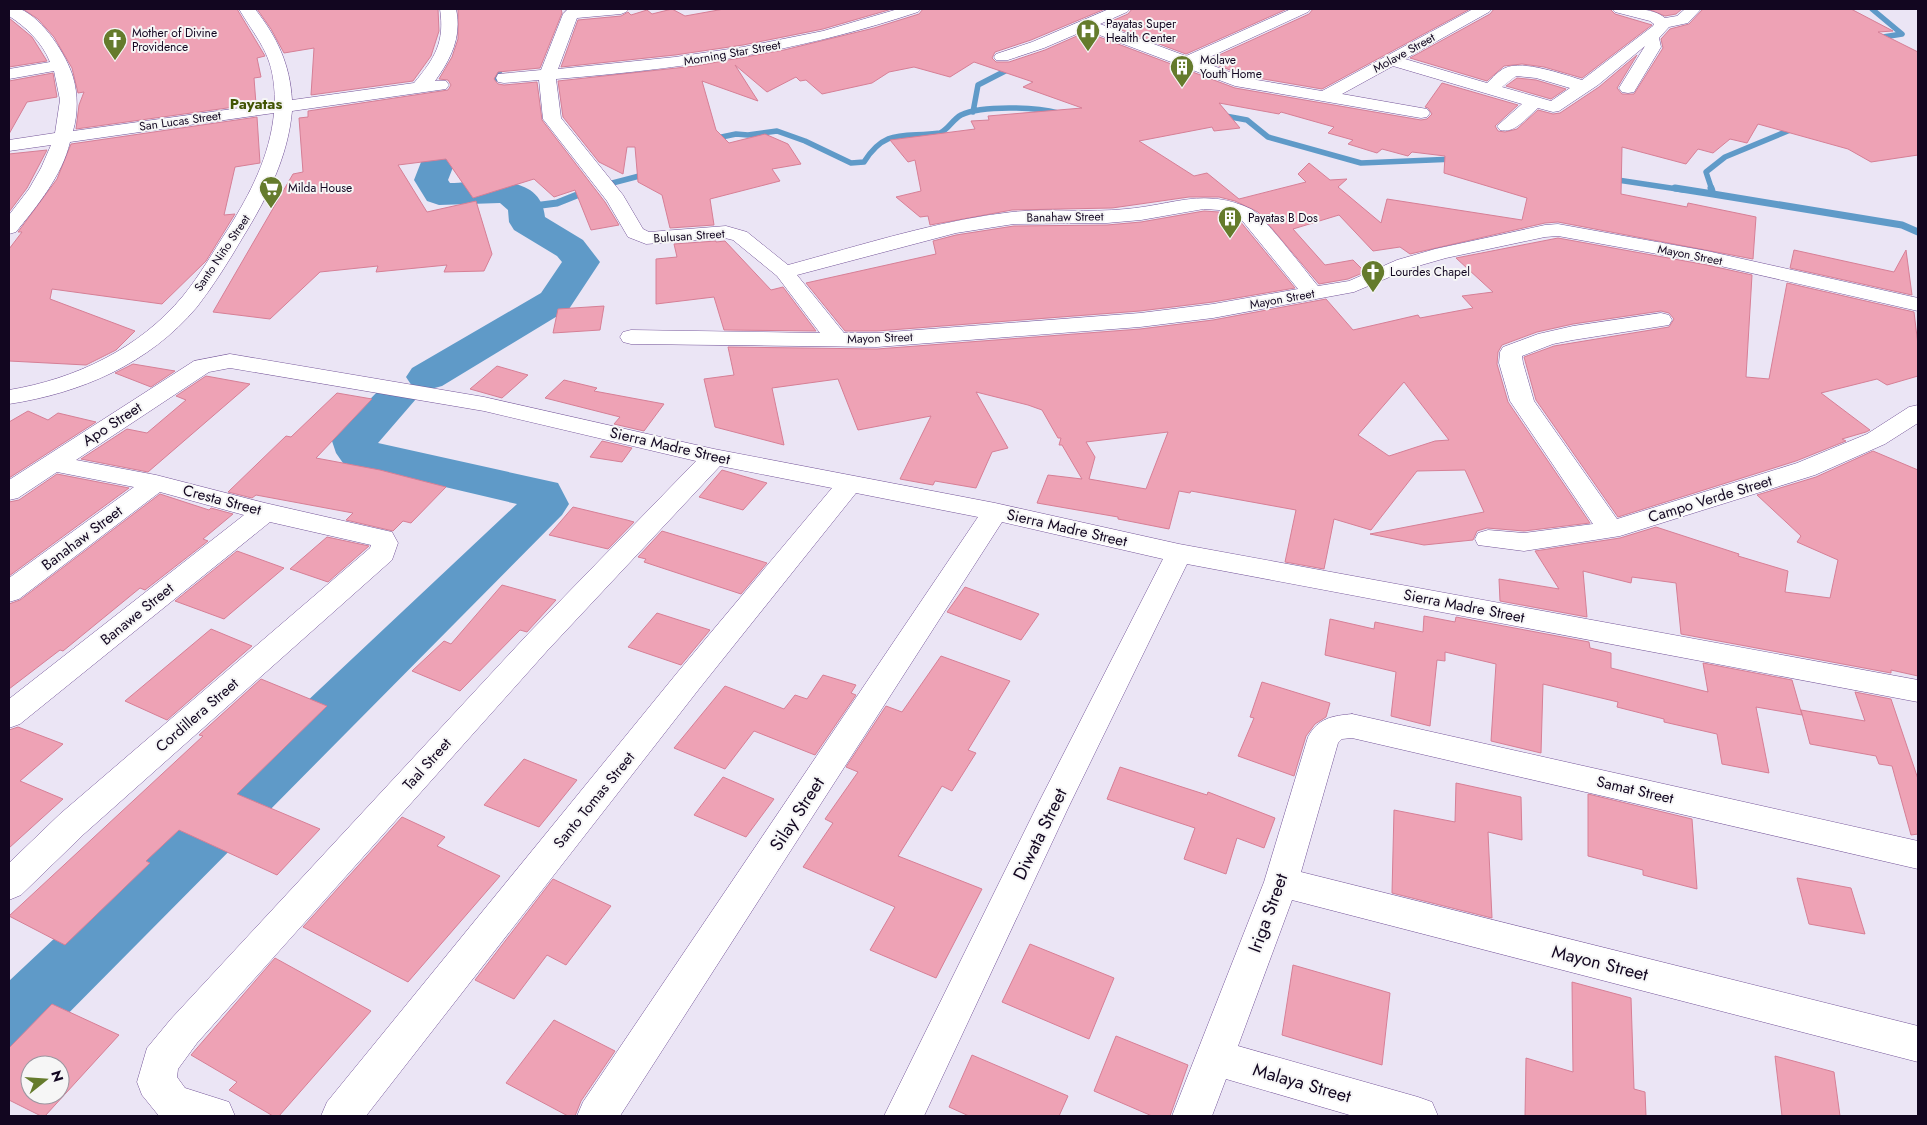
<svg xmlns="http://www.w3.org/2000/svg" width="1927" height="1125" font-family="Jost,sans-serif">
  <style>
    .lines { fill: none; stroke-linecap: round; stroke-linejoin: round }
    .stream-far1 { stroke: #5f9ac8; stroke-width: 5.5 }
    .stream { stroke: #5f9ac8; stroke-width: 7 }
    .river { fill: #5f9ac8; fill-rule: evenodd }
    .building { fill: #eea2b5; stroke: #d67f96; fill-rule: evenodd }
    .minor-casing { stroke: #745599; stroke-width: 1 }
    .minor { fill: #fff; fill-rule: evenodd }
    .labels { text-anchor: middle; dominant-baseline: central; stroke-width: 4; stroke-linejoin: round; paint-order: stroke }
    .far-poi-label { font-size: 12px; fill: #120620; stroke: #f6f6f6; text-anchor: start }
    .far-street-label { font-size: 12px; fill: #120620; stroke: #f6f6f6 }
    .far-quarter-label { font-size: 15px; font-weight: bold; fill: #425404; stroke: #f6f6f6 }
    .street-label { font-size: 15px; fill: #120620; stroke: #f6f6f6 }
    .near-street-label { font-size: 18px; fill: #120620; stroke: #f6f6f6 }
  </style>
  <rect width="100%" height="100%" fill="#ebe5f5"/>
  <g class="lines">
    <path class="stream-far1" d="M1872,9L1902,34L1877,38
      M973,112L978,85L1013,67
      M1220,115L1247,120L1268,137L1361,163L1455,159
      M712,139L736,134L748,135L777,131L805,141L851,163L864,162C886,127 905,138 940,133C949,129 952,120 961,115C982,105 1036,107 1058,113
      M1611,179L1684,190
      M601,186L647,174
      M1712,190L1706,172L1725,157L1795,128"/>
    <path class="stream" d="M1675,188L1713,194L1711,188
      M1713,194L1902,225L1918,232
      M526,207L557,203L587,191"/>
    <path class="river" d="M496,9H524L520,15L508,62L482,107L463,126L459,152L448,180L450,183C482,182 541,171 545,217L583,240L600,262L569,309L442,386L427,390L412,386L406,377L412,368L541,293L562,262L557,256L514,230L509,222L508,210L500,203L439,205L427,201L414,180L425,152L431,124L458,95L478,62L492,15Z
      M394,386L409,390L416,399L378,443L558,483L569,504L562,515L33,1049L9,1058V981L517,504L343,463L336,453L332,441L339,431L379,390Z"/>
  </g>
  <path class="building" d="M23,9H237L265,56L257,58L261,77L254,78L256,104L76,129L79,105L84,92L78,93L72,68L54,37L38,19Z
    M257,9H438L439,31L431,56L413,81L311,95L314,48L284,53L271,29Z
    M458,9H561L562,13L540,68L498,72L494,79L498,84L504,85L537,82L542,120L605,202L619,225L591,230L575,190L554,197L534,179L473,198L446,159L398,165L427,212L476,201L492,254L484,271L444,272L447,265L376,272L378,266L320,272L270,319L213,312L293,174L303,172L299,118L308,117V111L448,90L451,85L448,80L439,79L452,57L458,39Z
    M672,9L685,16L724,9H892L823,29L743,45L675,55L561,67L578,20L621,16L628,12L631,15L647,10L652,14Z
    M923,9H1105L1031,40L995,52L992,58L996,62H1009L1045,50L1086,32L1235,88L1421,120L1427,119L1432,114L1428,108L1425,107L1442,83L1518,105L1495,126L1498,131L1505,132L1517,129L1538,110L1553,114L1560,113L1599,87L1637,55L1617,88L1622,94H1634L1663,48L1661,39L1670,29L1689,24L1703,9H1851L1893,31L1878,32L1918,52V155L1871,162L1848,149L1758,124L1747,143L1730,139L1713,153L1698,149L1686,164L1622,147L1621,194L1687,207L1688,203L1756,217L1753,259L1558,222L1545,223L1410,254L1400,247L1373,251L1339,215L1293,229L1325,265L1353,260L1365,272L1348,279L1319,284L1258,212L1235,201L1219,197H1189L1112,208L1012,210L930,225L928,216L920,217L896,197L921,191L915,160L908,162L890,140L975,129L971,121L989,120L988,116L1082,108L1023,87L1033,82L974,62L950,77L914,67L889,72L872,83L822,94L806,80L800,81L796,77L767,92L735,65L758,101L702,81L716,130L729,143L765,134L788,144L801,164L772,169L780,181L710,199L714,225L670,228L662,195L638,182L635,147H627L623,174L599,162L563,117L558,81L695,66L784,50L874,28L919,14ZM1219,103L1279,114L1281,112L1334,127L1328,133L1353,140L1348,144L1377,153L1382,149L1408,156L1412,152L1445,156L1444,173L1527,198L1522,220L1387,199L1381,223L1338,187L1347,179L1330,180L1309,163L1298,174L1306,182L1239,199L1207,173L1194,176L1139,141L1212,127L1214,131L1240,128Z
    M1132,9H1287L1186,54L1105,24L1128,14Z
    M1313,9H1470L1322,89L1246,76L1206,61L1309,14Z
    M1494,9H1610L1615,14L1652,25L1582,78L1544,67L1522,64L1504,66L1487,81L1410,58L1490,14Z
    M1648,9H1682L1676,14L1665,16Z
    M9,18L32,37L47,61L9,67Z
    M53,73L57,97L27,102L9,134V81Z
    M1517,78L1536,80L1566,89L1551,99L1506,86Z
    M257,117L260,163L235,167L224,215L235,214L206,261L162,304L52,289L50,299L135,331L116,350L86,365L9,361V249L22,232H18L57,179L71,144Z
    M47,150L27,188L9,212V154Z
    M1204,211L1219,212L1239,220L1295,288L1213,302L1140,311L877,331H845L806,283L936,254L933,241L956,235L1014,226L1107,225L1141,222Z
    M1558,238L1707,265L1752,275L1746,377L1769,379L1787,283L1914,312L1918,345V376L1887,385L1877,379L1821,393L1870,430L1866,432L1842,439L1846,441L1796,461L1618,517L1536,400L1524,357L1554,346L1669,327L1674,319L1669,313L1661,311L1573,324L1537,332L1502,345L1498,352L1497,364L1508,402L1590,523L1524,531L1487,528L1477,531L1473,540L1424,545L1370,534L1484,512L1465,470L1417,471L1371,530L1334,519L1324,569L1285,562L1296,510L1191,491L1190,493L1179,491L1169,529L1118,519V517L1037,503L1048,475L1082,479L1062,445H1059L1061,438H1058L1042,410L1028,405L976,392L1008,448L992,452L976,488L935,481L933,485L900,479L931,416L858,430L838,379L772,388L784,445L715,427L704,379L734,375L728,347L877,349L1140,329L1213,320L1326,299L1353,330L1418,315L1420,318L1473,308L1462,296L1493,292L1456,258ZM1404,382L1449,440L1435,441L1389,456L1358,435ZM1168,432L1146,489L1089,479L1095,457L1086,442Z
    M716,241V242L725,241L771,290L783,287L816,331L724,330L714,297L656,304V259L677,257L674,244Z
    M1794,250L1894,272L1906,250L1912,295L1790,268Z
    M604,306L600,330L553,333L558,309Z
    M133,364L175,371L151,387L115,373Z
    M497,366L528,375L502,398L470,389Z
    M206,376L250,384L148,472L81,459L127,429L147,433L186,400L176,396Z
    M564,380L597,388L594,391L664,404L644,431L614,424L620,417L545,398Z
    M337,393L372,399L316,458L380,470L446,487L411,523L403,521L393,531L346,520L353,513L256,495L252,498L228,492L286,436L291,437Z
    M28,411L48,420L58,413L96,422L9,478V422Z
    M602,441L632,448L622,462L590,457Z
    M1873,451L1918,470V676L1891,670V673L1681,634L1676,583L1632,577L1631,583L1583,571L1587,617L1500,601L1499,579L1559,589L1535,551L1620,538L1656,527L1739,554L1738,556L1788,571L1785,592L1830,598L1838,560L1797,542L1801,536L1757,495L1816,477Z
    M722,470L767,483L743,510L699,497Z
    M57,474L129,488L9,576V502L19,500Z
    M160,494L209,510L211,508L233,514L203,539L208,541L145,590L140,588L63,651L60,650L9,689V604L20,600Z
    M573,507L627,520L634,522L608,549L549,535Z
    M662,531L725,550L767,563L741,594L644,562L646,559L638,557Z
    M327,537L369,546L328,582L290,569Z
    M237,551L284,568L224,619L175,601Z
    M502,585L556,600L527,632L520,630L460,691L412,671L444,641L451,644Z
    M965,587L1039,614L1021,640L947,612Z
    M657,613L710,630L681,665L628,647Z
    M1424,616L1455,622L1456,617L1589,642L1590,648L1611,653V668L1708,692L1703,663L1792,680L1802,715L1756,707L1769,773L1722,764L1717,734L1664,722V719L1617,707L1618,702L1543,684L1541,753L1491,741L1496,664L1445,652V661L1437,660L1430,726L1391,716L1396,672L1325,655L1330,619L1374,629L1375,622L1423,632Z
    M211,629L252,646L167,720L125,701Z
    M941,656L1010,681L968,750L976,753L952,791L942,786L898,856L982,889L936,978L870,950L895,907L803,867L833,823L825,819L858,772L846,767L886,706L902,712Z
    M823,675L856,685L851,693L856,695L815,755L754,731L725,769L674,748L725,686L784,709L795,695L807,699Z
    M261,679L327,706L237,794L320,829L277,875L179,830L146,861L150,863L65,945L9,916L203,736L199,735Z
    M1262,682L1330,703L1326,717L1315,724L1306,736L1294,776L1238,756L1254,718L1250,717Z
    M1855,692L1891,699L1918,779V834L1911,835L1892,766L1879,764L1876,756L1810,744L1801,710L1865,721Z
    M18,727L63,744L20,781L63,799L9,848V730Z
    M524,759L577,780L539,827L484,805Z
    M1120,767L1207,795L1208,792L1275,818L1264,848L1237,838L1226,874L1184,859L1195,828L1107,799Z
    M723,777L774,799L746,837L694,815Z
    M1456,783L1521,797L1522,840L1488,832L1492,918L1392,893L1394,810L1455,822Z
    M1588,794L1692,819L1697,889L1643,875V870L1588,856Z
    M402,817L445,837L437,846L500,876L408,982L303,927Z
    M1797,878L1851,888L1865,934L1809,924Z
    M553,879L611,906L566,965L547,955L514,999L475,980Z
    M1030,944L1114,978L1089,1039L1002,1002Z
    M275,958L371,1011L279,1116H273L229,1090L237,1082L191,1055Z
    M1293,965L1390,993L1382,1065L1282,1035Z
    M1572,982L1631,998L1634,1089L1645,1092L1646,1116H1525L1526,1058L1573,1072Z
    M52,1004L119,1035L45,1116H41L9,1100V1048ZM30,1065H60V1095H30Z
    M554,1020L615,1051L581,1101L575,1116H568L506,1083Z
    M1116,1036L1188,1065L1170,1116H1152L1094,1091Z
    M972,1055L1068,1096L1059,1116H969L949,1107Z
    M1775,1056L1834,1072L1840,1116H1782Z"/>
  <g class="lines">
    <g class="minor-casing">
      <path id="minor" d="M9,9C12,9 17,8 20,9C43,18 67,56 73,77C78,94 78,114 73,131L275,103C274,55 262,47 239,9H255C277,37 290,64 292,100L414,83C435,58 445,42 440,9H456C462,37 451,59 435,81H446L449,85L446,89L292,111C288,157 267,198 243,237C229,261 214,285 197,307C149,364 81,393 9,404V390C75,379 139,349 183,296C200,275 213,252 228,229C250,194 270,156 274,113L70,142C62,176 37,206 16,232L9,234V215L29,189L41,168L51,145L9,151V140L55,133L60,100L54,71L9,79V69L50,62C42,42 26,27 9,16Z
        M568,9H629L626,12L621,14L577,18L558,69L675,57L743,47L823,31L898,9H921L918,12C798,52 682,69 556,79L561,118L623,195L643,229L649,232L726,226L747,232L788,265C862,245 936,221 1012,212C1050,208 1088,213 1126,209C1173,205 1205,187 1251,209C1262,214 1307,273 1318,286L1349,281L1397,260L1435,249L1545,225L1558,224L1707,251L1918,298V311L1707,263L1558,236L1545,237L1446,258L1411,268L1354,292L1213,318L1140,327L877,347L631,344L623,342L620,337L623,332L631,330L820,333L777,276L733,240L725,238L646,244L628,237L607,201L543,119L539,80L504,83L498,82L496,78L498,74L541,70L563,14ZM1204,209L1219,210L1240,218L1298,289L1213,304L1140,313L877,333H844L797,275L956,233L1014,224L1107,223L1141,220Z
        M1109,9H1130L1127,12L1100,24L1186,56L1291,9H1311L1308,12L1201,61L1245,78L1322,91L1473,9H1492L1489,12L1405,59L1487,83C1493,78 1498,71 1505,68C1524,60 1562,74 1582,80L1653,26L1654,24L1650,21L1615,12L1612,9C1629,9 1652,7 1665,18L1677,16L1685,9H1701L1688,23L1669,27L1659,38L1661,47L1634,92L1628,93L1622,92L1619,88L1645,46L1598,85L1559,111L1553,112L1538,108C1527,117 1515,134 1500,130L1497,126L1522,104L1393,66L1342,94L1427,109L1430,113L1427,117L1421,118L1235,86L1086,30L1044,48L1008,60H996L994,57L996,54L1032,42ZM1516,76L1536,78L1570,88L1551,101L1502,87Z
        M1661,313L1669,315L1672,320L1669,325L1573,340L1553,344L1522,356L1523,363L1534,401L1617,519L1797,463L1867,434L1909,407L1918,405V423L1885,444L1815,475L1620,536L1524,551L1478,545L1475,539L1478,533L1488,530L1524,533L1593,524L1510,401L1499,363L1500,352L1503,347L1538,334L1573,326Z
        M230,354L484,397L714,449L995,503L1179,544L1918,680V702L1187,564L1070,804L924,1116H884L1038,804L1163,559L1002,522L620,1116H577L583,1102L978,517L856,493L699,689L366,1116H321L327,1102L677,673L832,488L720,466L547,651L197,1043L178,1069L177,1077L185,1088L229,1102L235,1116H159L142,1095L137,1082L147,1048L171,1019L527,635L696,461L484,411L230,368L209,372L76,460L156,475L265,503L392,532L398,543L392,560L84,834L21,895L9,900V863L60,814L370,548L371,545L270,522L20,724L9,728V699L244,515L160,492L19,599L9,602V578L134,487L57,472L18,498L9,500V480L194,361Z
        M1352,714L1918,841V869L1352,738L1342,739L1338,743L1301,872L1918,1026V1062L1292,900L1238,1046L1418,1097L1432,1102L1438,1116H1353L1226,1079L1212,1116H1172L1264,882L1308,737C1318,718 1332,716 1352,714Z"/>
    </g>
    <use href="#minor" class="minor"/>
  </g>
  <defs>
    <g id="hospital-pin" transform="scale(1.25)"><path d="M0 17L-7.5 6A9.5 9.5 0 1 1 7.5 6Z" fill="#657b2c" stroke="#f6f6f6"/><path d="M-5-5h3v3.5h4V-5h3V5h-3V1.5h-4V5h-3Z" fill="#fff"/></g>
    <g id="church-pin" transform="scale(1.25)"><path d="M0 17L-7.5 6A9.5 9.5 0 1 1 7.5 6Z" fill="#657b2c" stroke="#f6f6f6"/><path d="M-1.2-6h2.4v3.5h3.3v2.4h-3.3V6h-2.4V-.1h-3.3v-2.4h3.3Z" fill="#fff"/></g>
    <g id="building-pin" transform="scale(1.25)"><path d="M0 17L-7.5 6A9.5 9.5 0 1 1 7.5 6Z" fill="#657b2c" stroke="#f6f6f6"/><path d="M-4-6H4V6H1V3H-1V6H-4ZM-2.5-4.3h1.7v1.8h-1.7ZM.8-4.3h1.7v1.8H.8ZM-2.5-1h1.7V.8h-1.7ZM.8-1h1.7V.8H.8Z" fill="#fff"/></g>
    <g id="supermarket-pin" transform="scale(1.25)"><path d="M0 17L-7.5 6A9.5 9.5 0 1 1 7.5 6Z" fill="#657b2c" stroke="#f6f6f6"/><path d="M-6-5.5h2.5l.6 2H6L4.5 2H-2.5L-4.4-4H-6ZM-1.5 3.2a1.3 1.3 0 1 0 .1 0ZM3 3.2a1.3 1.3 0 1 0 .1 0Z" fill="#fff"/></g>
  </defs>
  <g fill-rule="evenodd">
    <use href="#hospital-pin" x="1088" y="31"/>
    <use href="#church-pin" x="115" y="40"/>
    <use href="#building-pin" x="1182" y="67"/>
    <use href="#supermarket-pin" x="271" y="188"/>
    <use href="#building-pin" x="1230" y="218"/>
    <use href="#church-pin" x="1373" y="272"/>
  </g>
  <g class="labels">
    <g class="far-poi-label">
      <text x="1106" y="24">Payatas Super<tspan x="1106" dy="14">Health Center</tspan></text>
      <text x="132" y="33">Mother of Divine<tspan x="132" dy="14">Providence</tspan></text>
      <text x="1200" y="60">Molave<tspan x="1200" dy="14">Youth Home</tspan></text>
      <text x="288" y="188">Milda House</text>
      <text x="1248" y="218">Payatas B Dos</text>
      <text x="1390" y="272">Lourdes Chapel</text>
    </g>
    <g class="far-street-label">
      <text transform="translate(732 53) rotate(-10)">Morning Star Street</text>
      <text transform="translate(1404 53) rotate(-29)">Molave Street</text>
      <text transform="translate(180 121) rotate(-8)">San Lucas Street</text>
      <text transform="translate(1065 217) rotate(-1)">Banahaw Street</text>
      <text transform="translate(689 236) rotate(-4)">Bulusan Street</text>
      <text transform="translate(222 253) rotate(-56)">Santo Niño Street</text>
      <text transform="translate(1690 255) rotate(11)">Mayon Street</text>
      <text transform="translate(1282 299) rotate(-10)">Mayon Street</text>
      <text transform="translate(880 338) rotate(-2)">Mayon Street</text>
    </g>
    <g class="far-quarter-label">
      <text x="256" y="104">Payatas</text>
    </g>
    <g class="street-label">
      <text transform="translate(112 424) rotate(-33)">Apo Street</text>
      <text transform="translate(670 446) rotate(13)">Sierra Madre Street</text>
      <text transform="translate(1710 499) rotate(-17)">Campo Verde Street</text>
      <text transform="translate(222 500) rotate(15)">Cresta Street</text>
      <text transform="translate(1067 528) rotate(13)">Sierra Madre Street</text>
      <text transform="translate(82 538) rotate(-37)">Banahaw Street</text>
      <text transform="translate(1464 606) rotate(11)">Sierra Madre Street</text>
      <text transform="translate(137 614) rotate(-39)">Banawe Street</text>
      <text transform="translate(197 715) rotate(-41)">Cordillera Street</text>
      <text transform="translate(427 764) rotate(-48)">Taal Street</text>
      <text transform="translate(1635 790) rotate(13)">Samat Street</text>
      <text transform="translate(594 800) rotate(-51)">Santo Tomas Street</text>
    </g>
    <g class="near-street-label">
      <text transform="translate(797 814) rotate(-57)">Silay Street</text>
      <text transform="translate(1040 834) rotate(-64)">Diwata Street</text>
      <text transform="translate(1268 913) rotate(-70)">Iriga Street</text>
      <text transform="translate(1600 963) rotate(14)">Mayon Street</text>
      <text transform="translate(1302 1083) rotate(16)">Malaya Street</text>
    </g>
  </g>
  <rect width="1927" height="1125" fill="none" stroke="#120620" stroke-width="20"/>
  <g transform="translate(45 1080) rotate(73)"><circle r="24" fill="#f6f6f6" stroke="#9b96a0"/>
  <path d="M0-4L9 19L0 12L-9 19Z" fill="#657b2c"/>
  <text y="-8" font-size="14" font-weight="bold" text-anchor="middle" fill="#120620">N</text>
  </g>
</svg>
